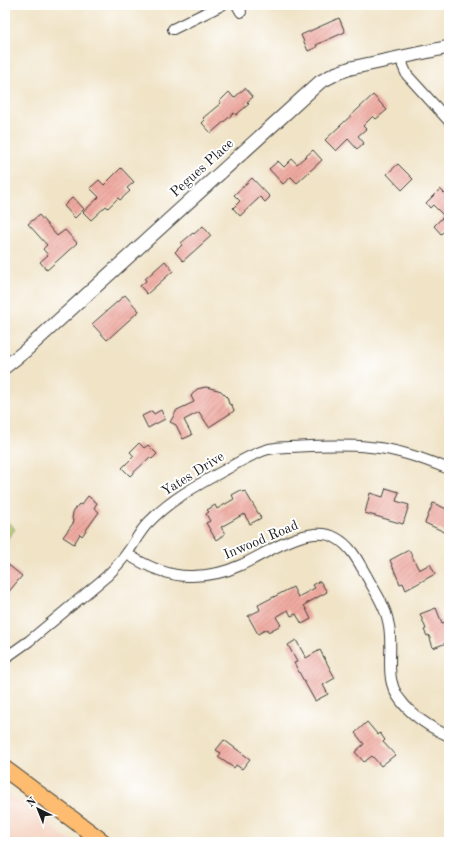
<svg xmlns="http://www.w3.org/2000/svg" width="454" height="847" font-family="'Old Standard TT',serif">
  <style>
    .built { fill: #f5d3c1 }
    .green { fill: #b2c96e; stroke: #677245 }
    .building { fill: url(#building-hatch) }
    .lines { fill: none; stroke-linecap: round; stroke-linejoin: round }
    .minor-casing { stroke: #3c3a36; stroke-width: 12 }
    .tertiary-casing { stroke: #3c3a36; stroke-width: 15 }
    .primary-casing { stroke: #3c3a36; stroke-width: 18 }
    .minor { stroke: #fff; stroke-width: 10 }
    .tertiary { stroke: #fff; stroke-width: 13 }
    .primary { stroke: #fdbc70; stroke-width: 16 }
    .labels { text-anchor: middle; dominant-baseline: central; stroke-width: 4; stroke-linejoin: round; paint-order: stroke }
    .street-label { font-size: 14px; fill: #1c1c1c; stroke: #fff }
  </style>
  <defs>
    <pattern id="building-hatch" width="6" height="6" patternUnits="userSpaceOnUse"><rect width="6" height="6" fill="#efaaa1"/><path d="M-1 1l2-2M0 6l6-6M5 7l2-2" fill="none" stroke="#cc928a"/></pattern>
  </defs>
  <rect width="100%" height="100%" fill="#fff"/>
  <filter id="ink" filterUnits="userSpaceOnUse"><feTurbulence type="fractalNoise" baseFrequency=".025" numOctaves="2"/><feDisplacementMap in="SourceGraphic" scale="8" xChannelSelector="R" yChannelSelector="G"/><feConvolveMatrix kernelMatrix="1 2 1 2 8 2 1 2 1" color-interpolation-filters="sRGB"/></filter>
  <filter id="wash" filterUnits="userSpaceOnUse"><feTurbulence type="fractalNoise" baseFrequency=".012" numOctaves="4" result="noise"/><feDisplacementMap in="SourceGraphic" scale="16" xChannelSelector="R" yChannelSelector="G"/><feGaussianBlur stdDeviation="0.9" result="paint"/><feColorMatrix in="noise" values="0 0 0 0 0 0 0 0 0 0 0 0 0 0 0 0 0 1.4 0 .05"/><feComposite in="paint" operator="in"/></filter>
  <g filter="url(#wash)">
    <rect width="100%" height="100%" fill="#f0e3c6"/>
    <path class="built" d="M5,791L28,808L72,842H5Z"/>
    <path class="green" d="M5,520L15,529L5,541Z"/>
    <g id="blocks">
      <path class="building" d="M339,18L345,32L316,45L317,47L308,51L301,35Z
        M245,88L253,97L247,102L249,104L236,115L234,113L211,133L202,123L205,120L203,118L221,103L220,101L229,92L234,98Z
        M373,95L387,110L376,119L373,116L363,126L366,129L358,136L364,143L357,149L348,139L336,151L325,140Z
        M313,150L322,160L297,183L291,177L283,184L269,169L278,161L284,167L292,159L297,164Z
        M398,164L413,179L402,190L387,174Z
        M121,168L134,182L127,188L130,191L120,200L118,198L108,208L106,206L91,220L83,212L99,197L90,188L99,180L104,185Z
        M252,178L270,197L265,202L260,197L240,216L233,208L240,201L234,195Z
        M440,189L449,198V226L441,234L434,226L444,216L433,205L430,208L426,203Z
        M73,197L84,209L75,218L64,206Z
        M39,215L57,236L65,230L77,243L47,270L40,262L48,255L43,249L47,245L28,224Z
        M203,226L211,236L183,261L175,252L182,245L181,243L193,233L194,234Z
        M165,261L173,271L147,294L140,286L146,281L145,279Z
        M125,295L139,311L107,340L92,324Z
        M206,387L218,390L221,391L227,397L229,404L232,405L234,411L209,427L199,412L184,420L192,435L183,439L176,425L170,422L177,410L194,402L191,396L197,389Z
        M161,410L165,419L148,428L142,416L152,411L154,414Z
        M139,443L144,448L148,445L157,454L152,459L150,457L130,476L122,468L134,456L130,452Z
        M386,488L399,492L396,501L409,505L403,524L365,513L370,493L383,497Z
        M241,490L243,492L245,491L261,518L250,524L244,514L221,527L225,534L216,540L206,523L210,521L206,514L209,512L207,510L215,505L217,509L234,499L232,495Z
        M88,496L97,503L94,508L99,512L82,536L80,534L74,544L63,537L74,522L72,519L73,512L79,504L81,505Z
        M433,503L449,510V534L425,523Z
        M409,550L419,570L430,564L435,574L406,590L403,583L400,584L390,560Z
        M5,562L22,576L5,596Z
        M320,581L327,592L304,605L311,619L302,624L296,614L291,616L288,610L276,617L281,625L268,632L267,629L258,634L248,616L260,610L258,605L293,587L298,597L315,588L313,585Z
        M436,608L442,623L449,621V642L433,648L429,635L427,636L424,630L426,629L420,614Z
        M296,640L306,658L320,650L335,678L323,685L328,694L315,701L294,663L297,662L288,645Z
        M367,722L378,735L380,733L385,740L383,742L395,755L381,766L372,756L364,762L355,752L364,744L355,733Z
        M224,740L250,759L242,769L236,765L234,768L218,757L221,753L216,750Z"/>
    </g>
  </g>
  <g filter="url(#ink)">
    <use href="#blocks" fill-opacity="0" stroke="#3c3a36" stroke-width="1"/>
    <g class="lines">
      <g class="minor-casing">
        <path id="minor" d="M237,5L241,12
          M173,29L222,5
          M402,57L403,66L407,75L449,121
          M127,554C146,566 168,577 192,576C208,576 226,572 241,565C266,554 310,522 336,538C351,546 358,561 366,575C374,590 385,605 388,621C393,640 388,660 391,679C395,705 426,726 449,736
          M5,658L29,641L107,576C114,569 121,562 127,553C134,544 139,532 148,523C170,500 197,485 225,470C239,462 253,453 269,449C275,448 281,447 287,447C314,446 342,444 370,447C397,449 424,459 449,469"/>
      </g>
      <g class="tertiary-casing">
        <path id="tertiary" d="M5,367L25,351L320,82L337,73L351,68L449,47"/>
      </g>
      <g class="primary-casing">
        <path id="primary" d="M5,769L44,798L103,842"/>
      </g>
      <use href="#minor" class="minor"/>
      <use href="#tertiary" class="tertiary"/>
      <use href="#primary" class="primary"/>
    </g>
  </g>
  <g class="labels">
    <g class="street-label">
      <text transform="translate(202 168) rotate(-42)">Pegues Place</text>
      <text transform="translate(193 474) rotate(-32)">Yates Drive</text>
      <text transform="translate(261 540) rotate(-23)">Inwood Road</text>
    </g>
  </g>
  <rect width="454" height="847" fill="none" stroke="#fff" stroke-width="20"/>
  <g transform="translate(38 809) rotate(317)" stroke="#ffffff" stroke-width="3" paint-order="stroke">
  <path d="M0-3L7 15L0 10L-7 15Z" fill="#1c1c1c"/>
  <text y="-6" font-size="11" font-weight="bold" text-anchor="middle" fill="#1c1c1c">N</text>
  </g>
</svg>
